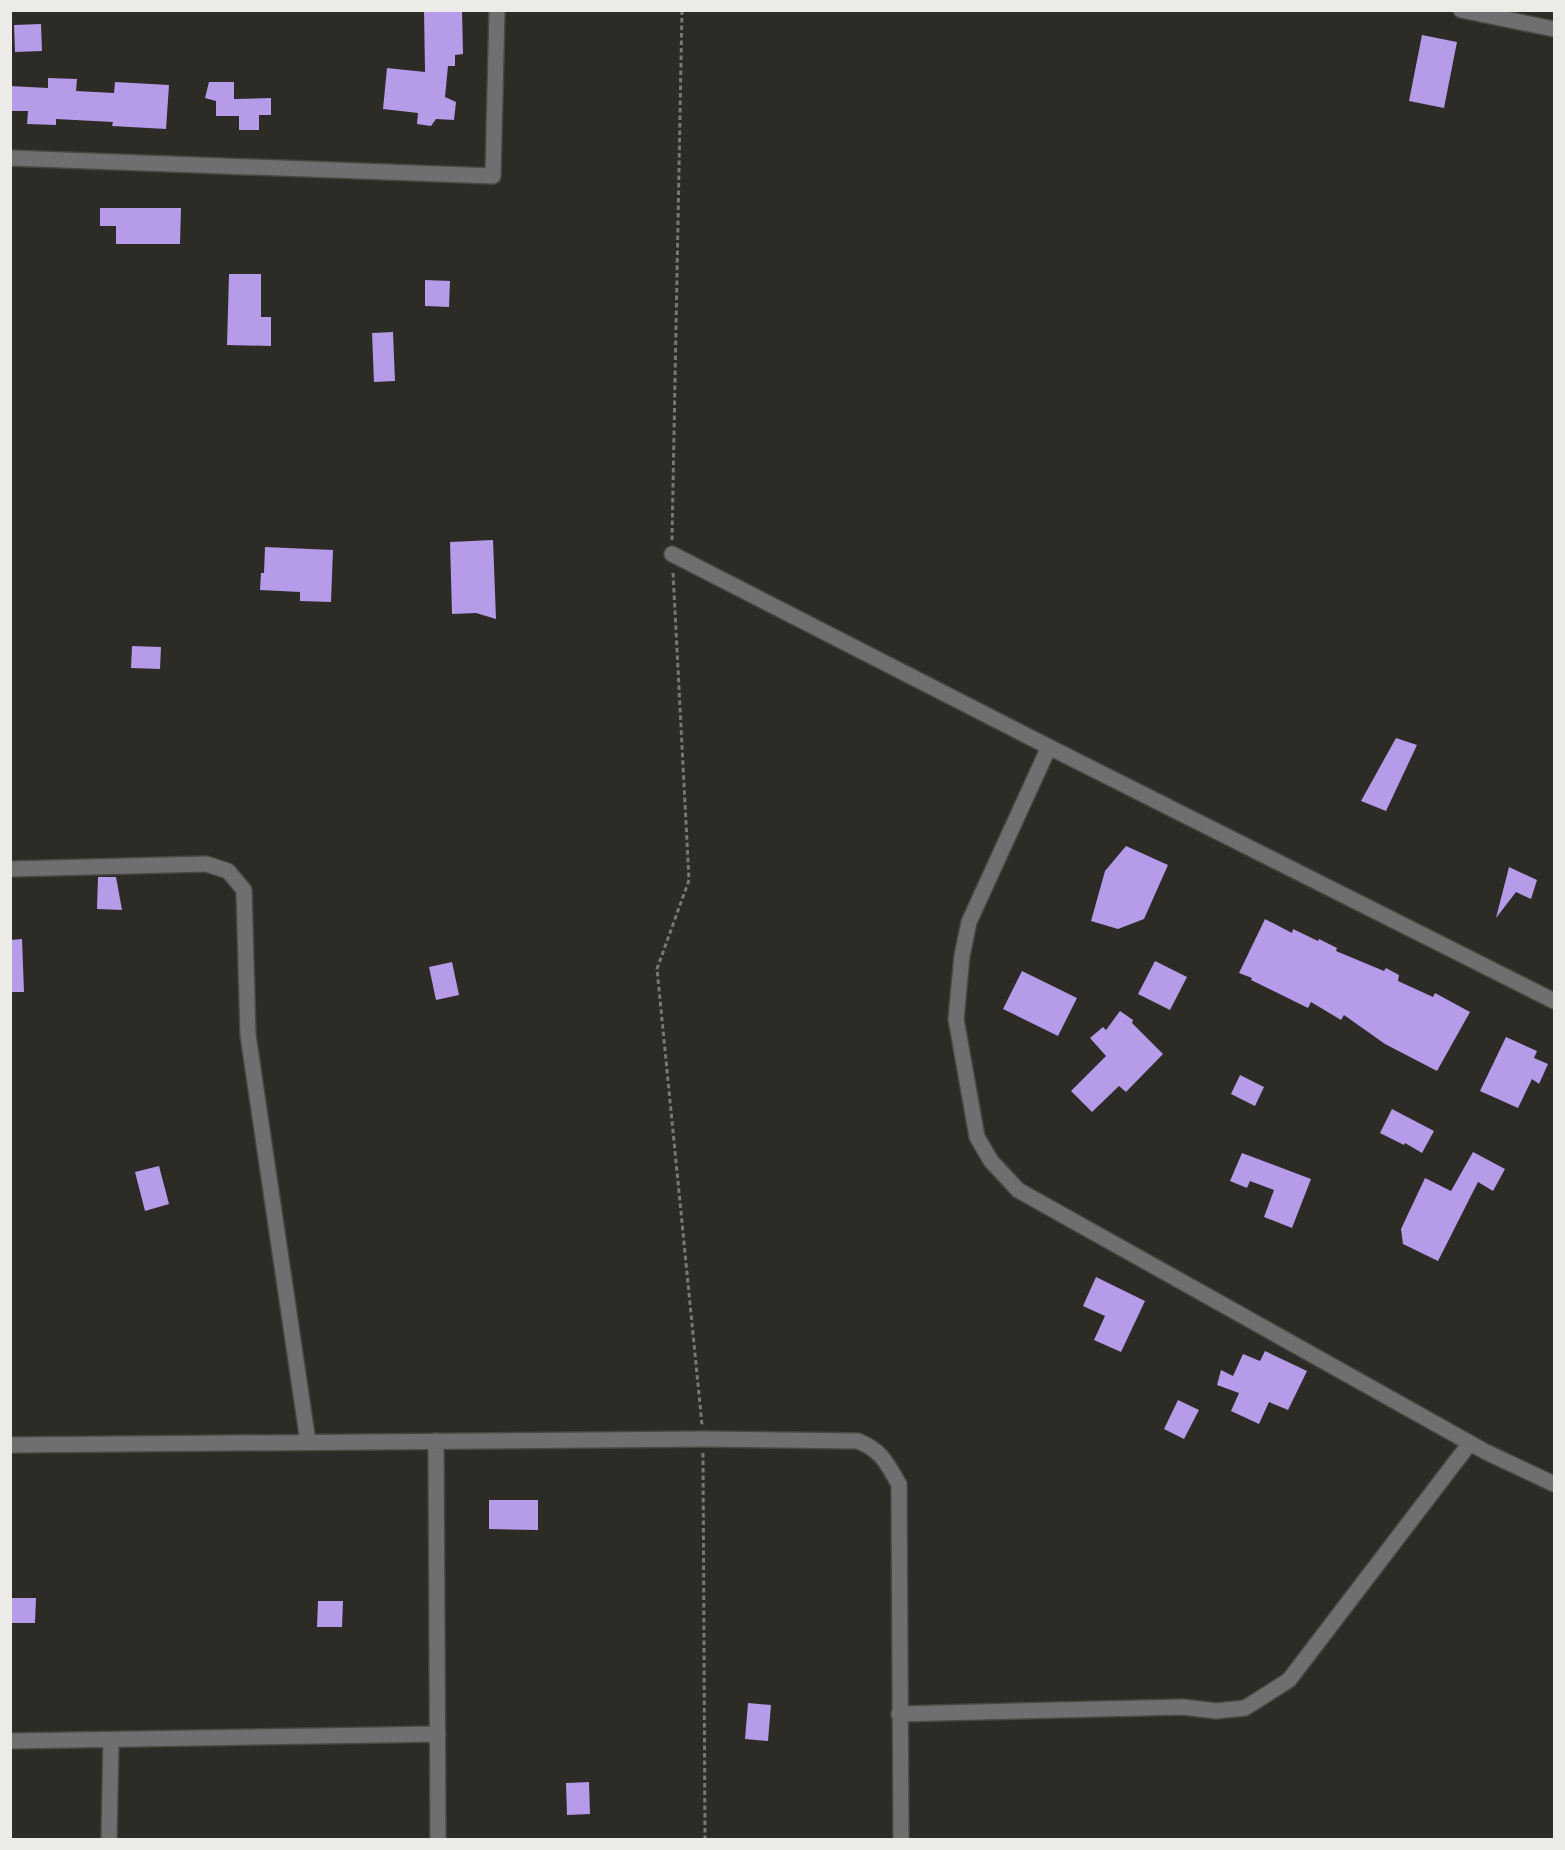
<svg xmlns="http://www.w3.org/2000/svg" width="1565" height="1850" font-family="Lato,sans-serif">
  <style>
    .building { fill: #b59be8 }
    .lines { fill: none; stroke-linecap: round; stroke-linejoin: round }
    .minor-casing { stroke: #484641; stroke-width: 18 }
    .path { stroke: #7a7874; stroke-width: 3; stroke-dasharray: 4.5 3; stroke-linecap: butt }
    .minor { stroke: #716e70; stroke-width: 15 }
  </style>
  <rect width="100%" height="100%" fill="#2d2b26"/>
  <path class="building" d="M424,10H462L463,54L455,55V66H448L445,97L456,102L454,120L436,119L431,126L417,124L418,113L383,109L387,68L425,72Z
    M41,24L42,51L15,52L14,25Z
    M1422,35L1457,42L1444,108L1409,101Z
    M48,78L77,79L76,91L114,93L115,82L169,85L166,129L112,126L113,122L56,119V125L27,124L28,111H10V86L48,88Z
    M209,82H234V99L271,98V115H259V130H239V116H216V101L205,98Z
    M100,208H181L180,244H116V226H100Z
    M229,274H261V317H271V346L227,345Z
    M425,280L450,281L449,307L425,306Z
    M393,332L395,381L374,382L372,333Z
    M493,540L496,619L476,613L452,614L450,542Z
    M265,547L333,550L331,602L300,601V592L260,590L261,573H264Z
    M132,646L161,647L160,669L131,668Z
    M1396,738L1417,745L1386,811L1361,801Z
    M1126,846L1168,865L1144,919L1118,929L1091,921L1105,871Z
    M1509,867L1537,880L1531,899L1516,892L1496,918Z
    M98,877H116L122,910L97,909Z
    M1265,919L1292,933L1293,929L1318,941L1319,939L1337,948L1336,951L1384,971L1386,968L1399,975L1398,981L1433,997L1435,993L1470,1012L1437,1071L1385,1044L1344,1015L1341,1020L1311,1002L1308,1008L1251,980L1252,978L1239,973Z
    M22,939L24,992H10V940Z
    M1155,961L1187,977L1170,1010L1138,994Z
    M452,962L459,995L436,1000L429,967Z
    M1022,971L1077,998L1058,1036L1003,1009Z
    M1120,1011L1133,1020L1132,1023L1163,1054L1126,1092L1119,1086L1092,1112L1071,1091L1106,1056L1090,1038L1103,1027L1106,1030Z
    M1506,1037L1537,1051L1534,1058L1548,1064L1539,1084L1532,1079L1518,1108L1480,1091Z
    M1240,1075L1264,1087L1255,1106L1231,1094Z
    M1392,1109L1434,1131L1422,1153L1405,1143L1404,1145L1380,1133Z
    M1473,1152L1505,1169L1493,1191L1478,1182L1438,1261L1403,1244L1401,1229L1425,1178L1451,1191Z
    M1242,1153L1311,1179L1292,1228L1264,1217L1274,1190L1250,1181L1247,1188L1230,1181Z
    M159,1166L169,1204L145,1211L135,1172Z
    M1096,1277L1145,1301L1121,1352L1094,1340L1105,1316L1083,1306Z
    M1265,1351L1307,1371L1288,1410L1269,1402L1259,1424L1231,1411L1239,1393L1217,1385L1221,1370L1233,1376L1243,1354L1260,1361Z
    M1178,1400L1199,1410L1184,1439L1164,1429Z
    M489,1500H538V1530L489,1529Z
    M10,1598H36L35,1623H10Z
    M318,1601H343L342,1627H317Z
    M748,1703L771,1705L768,1741L745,1739Z
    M589,1782L590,1814L567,1815L566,1783Z"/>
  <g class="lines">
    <g class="minor-casing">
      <path id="minor" d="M1461,10L1554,29
        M10,158L493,176L497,10
        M672,554L1049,747L1554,1001
        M1049,747L969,922L962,956L956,1019L977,1137L991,1161L1018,1190L1486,1452L1554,1484
        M10,869L206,864L228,871L244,890L248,1035L308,1442
        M436,1441L438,1840
        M10,1445L703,1439L858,1441C882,1451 886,1462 899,1484L901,1840
        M899,1714L1183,1707L1216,1711L1245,1708L1289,1680L1470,1443
        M10,1741L438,1734
        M109,1840L111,1740"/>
    </g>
    <path class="path" d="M672,540L682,10
      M673,573L689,880L657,969L702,1425
      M703,1453L705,1840"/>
    <use href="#minor" class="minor"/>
  </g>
  <rect width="1565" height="1850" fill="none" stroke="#ecebe7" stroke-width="24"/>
</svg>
